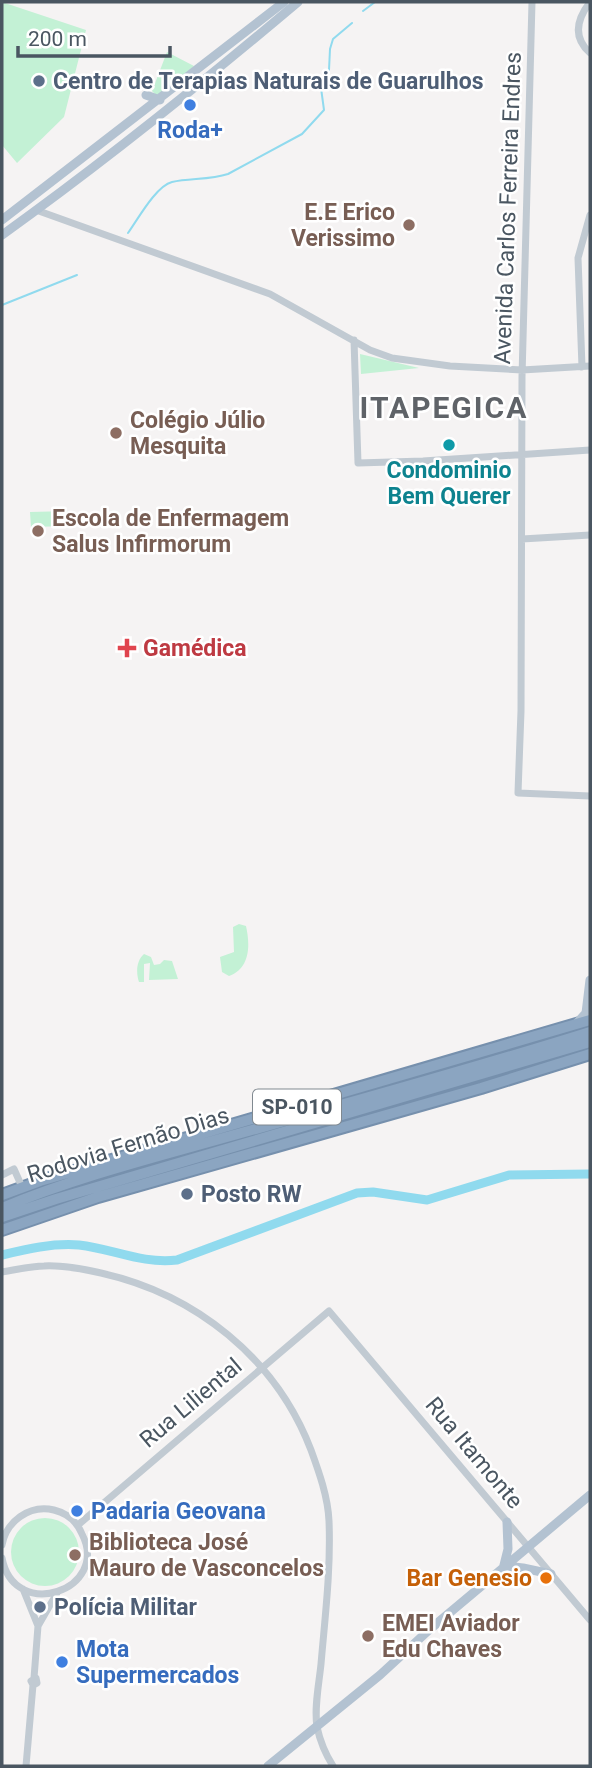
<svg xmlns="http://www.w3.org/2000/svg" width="592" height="1768" font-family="Roboto,sans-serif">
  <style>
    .green { fill: #c3f1d5 }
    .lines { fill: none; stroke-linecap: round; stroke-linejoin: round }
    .stream { stroke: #90daee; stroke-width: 2 }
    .river { stroke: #90daee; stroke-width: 9 }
    .highway-casing { stroke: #7690ad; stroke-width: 14 }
    .minor { stroke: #c1cad2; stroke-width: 7 }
    .major { stroke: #b3c2d1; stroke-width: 9 }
    .highway { stroke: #8ba5c1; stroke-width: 10 }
    .service-dot { fill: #5c6f8a; stroke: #fff; stroke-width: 2.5 }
    .shop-dot { fill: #3f7fe0; stroke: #fff; stroke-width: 2.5 }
    .education-dot { fill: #8d6e63; stroke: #fff; stroke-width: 2.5 }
    .culture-dot { fill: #0f9aa8; stroke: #fff; stroke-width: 2.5 }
    .health-dot { fill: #e0444e; stroke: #fff; stroke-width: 2.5 }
    .food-dot { fill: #e8710a; stroke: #fff; stroke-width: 2.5 }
    .labels { text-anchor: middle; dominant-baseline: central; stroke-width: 5; stroke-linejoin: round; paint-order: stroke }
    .shield { fill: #fff; stroke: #808990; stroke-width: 2 }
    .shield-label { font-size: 21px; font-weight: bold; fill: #4a5661 }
    .service-label { font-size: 23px; font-weight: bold; fill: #4e5e75; stroke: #fff; text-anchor: start }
    .shop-label { font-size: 23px; font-weight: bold; fill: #366cbe; stroke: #fff; text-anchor: start }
    .street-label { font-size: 23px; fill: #4a5661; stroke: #fff }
    .education-label { font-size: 23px; font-weight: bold; fill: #785e54; stroke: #fff; text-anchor: start }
    .culture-label { font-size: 23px; font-weight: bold; fill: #0d838f; stroke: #fff }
    .health-label { font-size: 23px; font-weight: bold; fill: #be3a42; stroke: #fff; text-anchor: start }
    .food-label { font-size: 23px; font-weight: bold; fill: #c56008; stroke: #fff; text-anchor: end }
    .district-label { font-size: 30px; font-weight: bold; letter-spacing: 2px; fill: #5f6368; stroke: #fff }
  </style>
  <rect width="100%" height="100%" fill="#f5f3f3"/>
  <path class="green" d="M2,2L86,30L64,117L17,163L2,145Z
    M167,52L194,66L158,97L152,91Z
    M360,354L419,368L361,374Z
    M69,511V526L31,527L30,512Z
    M239,924L246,926C250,944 251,968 229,976L222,972L220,957L234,952L233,927Z
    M144,954L151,957L154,965L160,964L164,960L172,961L178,979L149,980L150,963L144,964V982H139C136,973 136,961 144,954Z
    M11 1552a34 34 0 1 1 68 0a34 34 0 1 1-68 0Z"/>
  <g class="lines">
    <path class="stream" d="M363,11L375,2
      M128,233C138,219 156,186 172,182C190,178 210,180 228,174L302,134L324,110L321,88L329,70L330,49L333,39L352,23
      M2,305L77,275"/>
    <path class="river" d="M2,1255C27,1249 52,1243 79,1245C114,1249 141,1264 177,1260L357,1193L373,1192L427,1200L509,1175L590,1174"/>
    <g class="highway-casing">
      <path id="highway" d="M2,1195L40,1181L590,1020
        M2,1208C76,1177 156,1157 234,1135C353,1102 472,1069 590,1032
        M2,1217L56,1199L590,1042
        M2,1230L98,1197L481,1088L590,1054"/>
    </g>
    <path class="minor" d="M532,2L522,377L521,711L518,793L590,796
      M590,2C577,19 572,37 590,53
      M36,210L270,294L370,350L392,358L450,366L522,370L590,366
      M354,340L358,463L423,461L590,450
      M582,367L578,258L590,215
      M522,539L590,535
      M2,1175L14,1169L22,1187
      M2,1272C16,1270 30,1266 44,1266C63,1265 83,1269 101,1273C195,1294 276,1358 311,1450C319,1472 328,1497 329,1521C331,1569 325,1617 321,1664C319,1684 314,1707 317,1727C320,1741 326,1755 333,1766
      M78,1525L329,1311L590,1620
      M2,1545C6,1522 29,1504 54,1510C67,1513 77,1522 82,1534C111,1590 14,1623 2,1558
      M23,1589L38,1626
      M34,1678L38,1626L57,1593
      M26,1766L33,1685L31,1681L36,1678L37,1683L33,1685"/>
    <path class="major" d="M146,95L160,100
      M2,220L284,2
      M2,235C104,162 202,83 298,2
      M577,1023L586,1013L590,980
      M506,1566L523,1568L551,1574
      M503,1569L508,1549L507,1522
      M268,1766L380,1675L429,1630L590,1495"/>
    <use href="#highway" class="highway"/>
  </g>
  <g class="service-dot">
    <circle cx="39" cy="81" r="7"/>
    <circle cx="187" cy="1194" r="7"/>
    <circle cx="40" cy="1607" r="7"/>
  </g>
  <g class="shop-dot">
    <circle cx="190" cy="105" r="7"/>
    <circle cx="77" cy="1511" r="7"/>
    <circle cx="62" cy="1662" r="7"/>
  </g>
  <g class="education-dot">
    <circle cx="409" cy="225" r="7"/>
    <circle cx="116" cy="433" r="7"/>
    <circle cx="38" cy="531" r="7"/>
    <circle cx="75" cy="1555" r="7"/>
    <circle cx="368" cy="1636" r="7"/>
  </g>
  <circle class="culture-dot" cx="449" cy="445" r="7"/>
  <path class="health-dot" d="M123.5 637.5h7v7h7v7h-7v7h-7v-7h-7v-7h7z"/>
  <circle class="food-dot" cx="546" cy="1578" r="7"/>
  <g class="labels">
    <rect class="shield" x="253" y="1089.5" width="88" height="35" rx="5"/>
    <g class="shield-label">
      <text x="297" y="1107">SP-010</text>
    </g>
    <g class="service-label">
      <text x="53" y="81">Centro de Terapias Naturais de Guarulhos</text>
      <text x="201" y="1194">Posto RW</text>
      <text x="54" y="1607">Polícia Militar</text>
    </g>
    <g class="shop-label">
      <text x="190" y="130" text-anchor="middle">Roda+</text>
      <text x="91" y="1511">Padaria Geovana</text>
      <text x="76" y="1649">Mota<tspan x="76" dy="26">Supermercados</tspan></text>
    </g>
    <g class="street-label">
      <text transform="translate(508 208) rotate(-88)">Avenida Carlos Ferreira Endres</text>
      <text transform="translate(128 1145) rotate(-17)">Rodovia Fernão Dias</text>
      <text transform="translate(191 1403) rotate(-40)">Rua Liliental</text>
      <text transform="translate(474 1453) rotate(50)">Rua Itamonte</text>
    </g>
    <g class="education-label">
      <text x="395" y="212" text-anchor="end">E.E Erico<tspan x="395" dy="26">Verissimo</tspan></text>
      <text x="130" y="420">Colégio Júlio<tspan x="130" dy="26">Mesquita</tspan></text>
      <text x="52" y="518">Escola de Enfermagem<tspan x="52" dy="26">Salus Infirmorum</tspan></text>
      <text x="89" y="1542">Biblioteca José<tspan x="89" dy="26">Mauro de Vasconcelos</tspan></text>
      <text x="382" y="1623">EMEI Aviador<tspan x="382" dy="26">Edu Chaves</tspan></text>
    </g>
    <g class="culture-label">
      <text x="449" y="470">Condominio<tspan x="449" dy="26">Bem Querer</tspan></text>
    </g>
    <g class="health-label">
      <text x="143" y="648">Gamédica</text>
    </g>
    <g class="food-label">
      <text x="532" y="1578">Bar Genesio</text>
    </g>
    <g class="district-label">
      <text x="444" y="407">ITAPEGICA</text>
    </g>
  </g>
  <rect width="592" height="1768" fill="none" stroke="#4a5661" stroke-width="7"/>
  <path d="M18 46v10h152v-10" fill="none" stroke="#4a5661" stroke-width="3.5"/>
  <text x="28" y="46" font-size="21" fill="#4a5661" stroke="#ffffff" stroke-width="5" paint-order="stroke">200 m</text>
</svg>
